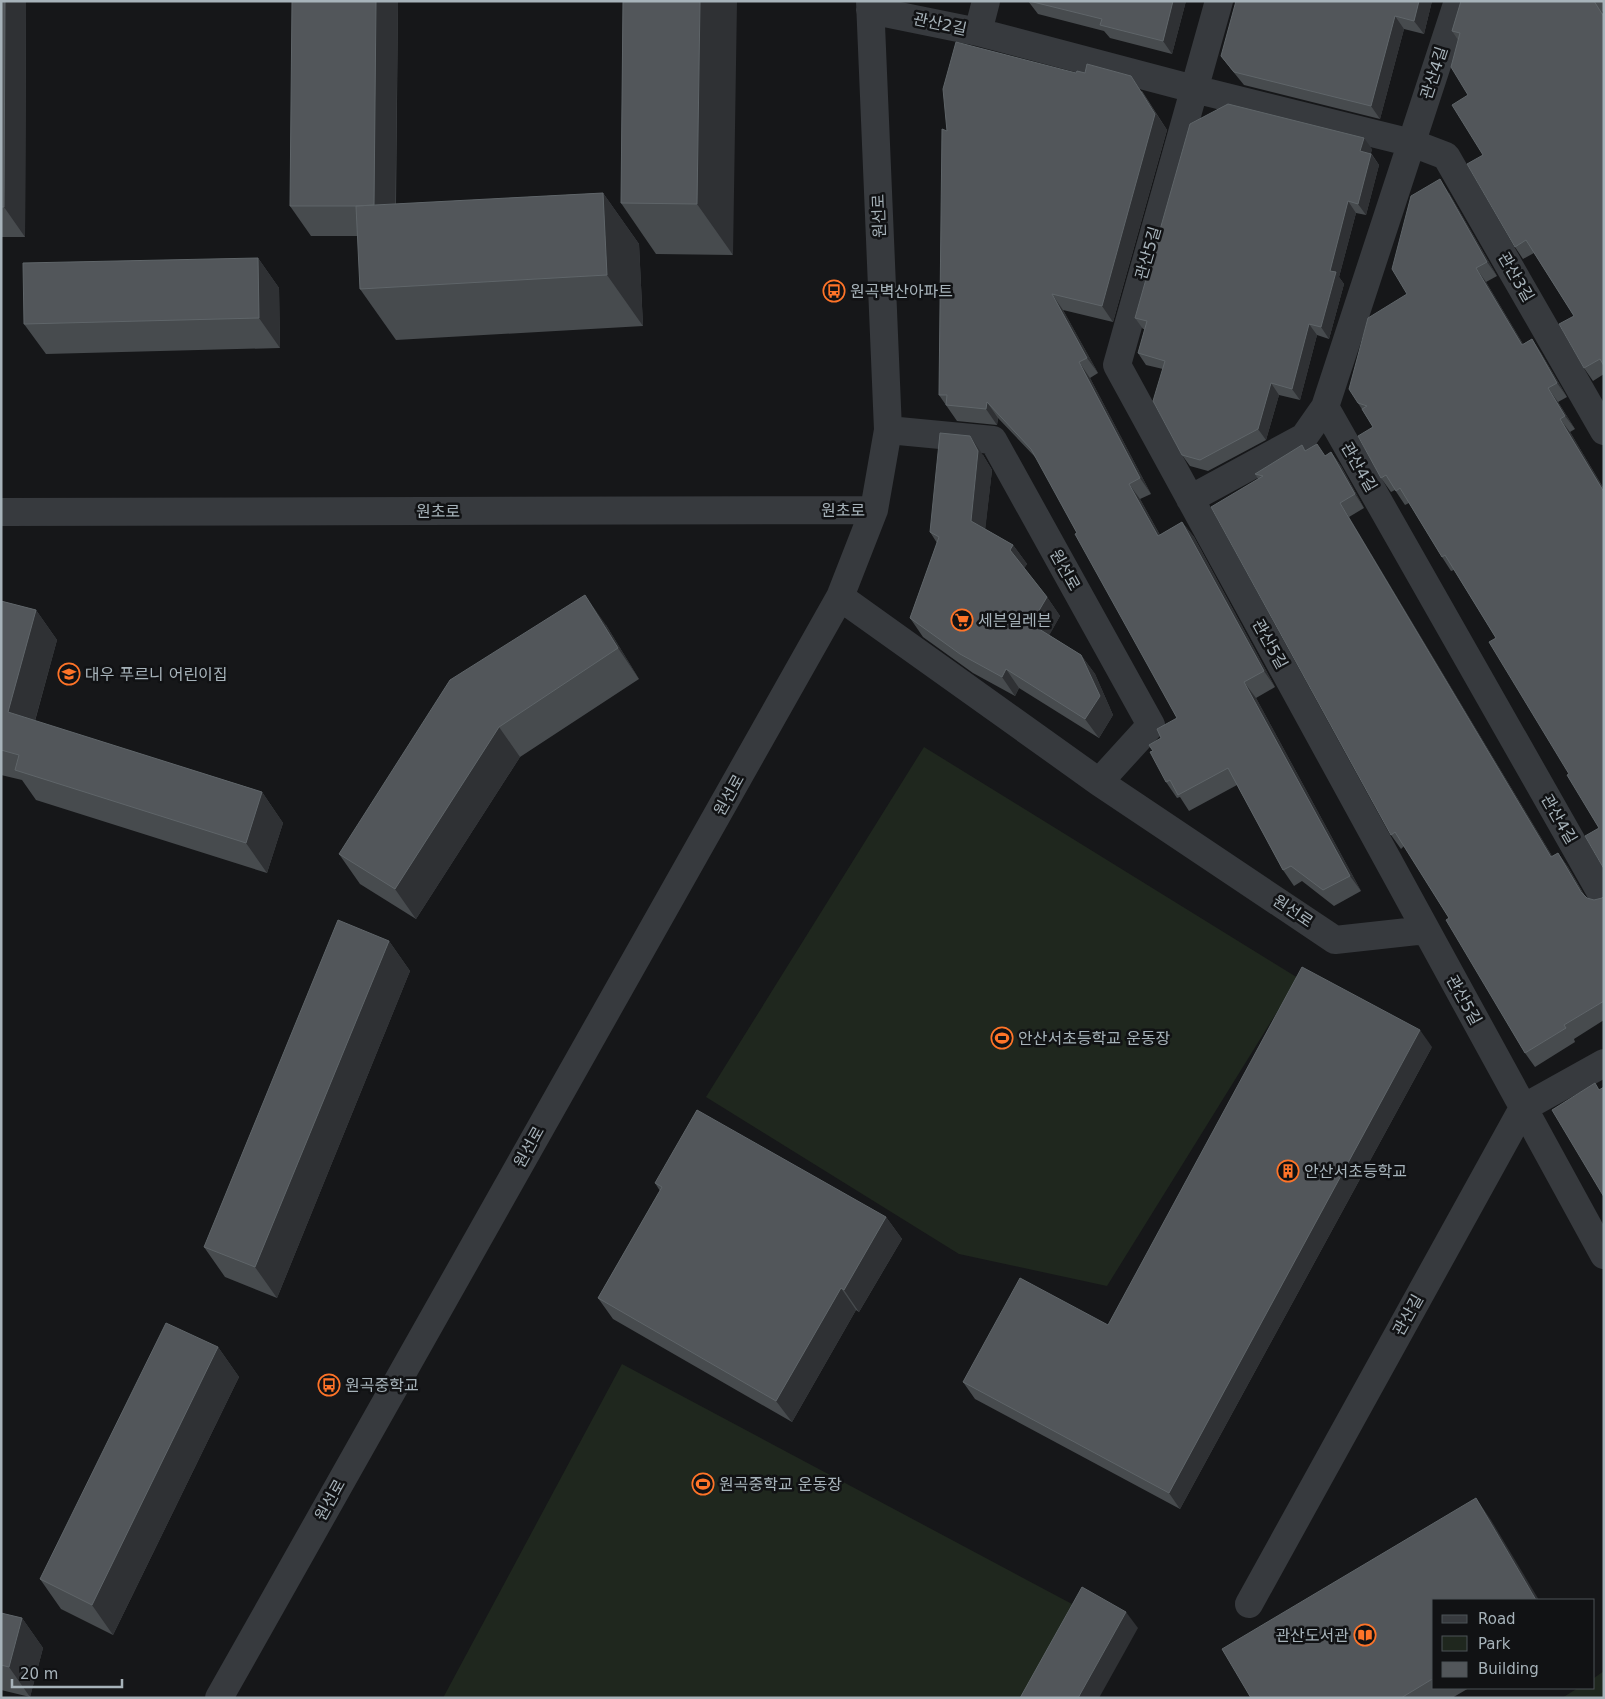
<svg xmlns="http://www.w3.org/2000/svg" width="1605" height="1699" font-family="'DejaVu Sans','Noto Sans KR',sans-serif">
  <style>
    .green { fill: #1f271e }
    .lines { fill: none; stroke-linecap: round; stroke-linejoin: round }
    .minor { stroke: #373a3e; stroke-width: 28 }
    .wall { fill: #474b4e }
    .shaded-wall { fill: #2f3134 }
    .building { fill: #52565a; stroke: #5f6569 }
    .labels { text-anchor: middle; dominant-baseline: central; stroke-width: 5; stroke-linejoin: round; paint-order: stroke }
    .street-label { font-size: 16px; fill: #a7b3ba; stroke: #111214 }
    .poi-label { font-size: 16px; fill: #a7b3ba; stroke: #111214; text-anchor: start }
  </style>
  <rect width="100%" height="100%" fill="#161719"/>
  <path class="green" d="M924,747L1298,978L1107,1286L959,1254L706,1097Z
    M622,1364L1072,1604L1022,1698H443Z
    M1604,1671V1698H1562L1578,1688H1594V1678Z"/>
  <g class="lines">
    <path class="minor" d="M1219,1L1117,365L1604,1255
      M1458,1L1325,407L1604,898
      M870,10L978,32L1194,89L1412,143L1446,156L1604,431
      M978,32L986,1
      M888,430L993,440L1151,725L1099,782
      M1190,499L1304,437L1325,407
      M1,512L874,510
      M840,597L1099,782L1335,940L1426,930
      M1249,1604L1523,1108L1604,1063
      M219,1698L840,597L874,510L888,430L870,1"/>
  </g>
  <path class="wall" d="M1,1H26L25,237H1Z
    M398,1L396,204L603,193L639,244L643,326L396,340L360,289L358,236H311L290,206Z
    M623,1L733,255L656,254L621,203Z
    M1028,1H1186L1172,54L1110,38L1104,31L1038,14Z
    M1432,1L1424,34L1404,29L1380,119L1244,85L1231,69L1221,56Z
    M1461,1H1602L1604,4V10L1602,12L1604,15V374L1593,381L1584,368L1574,316L1534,253L1523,259L1515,247L1483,155L1468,95L1458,40L1452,31Z
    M1142,91L1167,130L1113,322L1063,310L1098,373L1090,378L1151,494L1140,499L1160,535L1182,522L1194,537L1275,687L1256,698L1361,891L1334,906L1302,881L1294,886L1283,870L1237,785L1189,811L1180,797L1177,798L1166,782L1153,751L1161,738L1177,718L1037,459L998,418L997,425L957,421L939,395L947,131Z
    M1372,149L1371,153L1379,165L1366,215L1356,213L1339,277L1344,284L1329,339L1317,335L1300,400L1279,395L1266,440L1208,471L1190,466L1182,455L1163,369L1146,365L1138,353L1145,329H1143L1135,318Z
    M1449,193L1497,276L1486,282L1523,344L1532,339L1541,353L1567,397L1558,402L1575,429L1570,432L1604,489V869L1599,828L1496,638L1454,570L1451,571L1442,557L1409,503L1405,505L1395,490L1391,492L1381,478L1373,427L1358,403L1407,294Z
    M258,258L279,288L280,348L46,354L24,324Z
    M1306,451L1325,456L1331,452L1341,466L1364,508L1349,517L1552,856L1558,853L1568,867L1585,896L1587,898L1594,900L1602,898L1604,896V1020L1574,1039L1575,1042L1535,1067L1525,1053L1449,918L1404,846L1401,849L1391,835L1258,479L1255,474Z
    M983,455L992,470L985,529L1013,545L1027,564L1024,568L1047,597L1060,616L1049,635L1081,655L1095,674L1113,715L1099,738L1019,688L1015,696L973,673L923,637L910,618L937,543L930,532Z
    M1,601L36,610L57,640L35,721L262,792L283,823L267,873L36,800L22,780L1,775Z
    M606,625L639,679L520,757L416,919L360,884L339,854Z
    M389,941L410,971L277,1298L225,1277L204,1247Z
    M1432,1047L1180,1509L975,1399L963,1382L1108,1325Z
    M655,1183L886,1217L902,1239L859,1312L856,1310L792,1422L613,1319L598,1298L660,1191Z
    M218,1347L239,1377L113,1635L61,1609L40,1579Z
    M1491,1520L1434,1600V1688H1469L1452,1698H1251Z
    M1,1613L22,1618L43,1648L30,1697L1,1690Z"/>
  <path class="shaded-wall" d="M5,1H26L25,237L4,207Z
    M376,1H398L395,237L374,207Z
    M700,1H737L733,255L697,204Z
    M1173,1H1186L1172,54L1163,41Z
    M1419,1H1432L1424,34L1414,21Z
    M1395,16L1404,29L1380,119L1371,106Z
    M1131,76L1167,130L1113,322L1102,306Z
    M1364,138L1372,149L1368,162L1360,151Z
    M1371,154L1379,165L1366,215L1358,204Z
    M1440,179L1449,193L1497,276L1487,262Z
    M603,193L639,244L643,326L607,275Z
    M1348,201L1356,213L1339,277L1344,284L1329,339L1321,327L1330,271Z
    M258,258L279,288L280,348L259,318Z
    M1476,268L1486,282L1532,359L1522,345Z
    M1052,294L1063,310L1098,373L1087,358Z
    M1309,324L1317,335L1300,400L1292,389Z
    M1532,339L1541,353L1567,397L1557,383Z
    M1079,362L1090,378L1151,494L1140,478Z
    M1271,383L1279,395L1266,440L1258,429Z
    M1548,388L1558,402L1575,429L1565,416Z
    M987,402L998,418L997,425L986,409Z
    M1560,419L1570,432L1604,489V492Z
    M970,436L983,455L992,470L984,541L971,521Z
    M1331,452L1341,466L1364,508L1355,494Z
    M1129,484L1140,499L1169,552L1158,536Z
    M1340,503L1349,517L1561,871L1551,857Z
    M1182,522L1194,537L1275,687L1264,671Z
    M1013,545L1027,564L1024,569L1010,550Z
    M585,595L606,625L639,679L618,648Z
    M1047,597L1060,616L1045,643L1031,624Z
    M36,610L57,640L29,742L8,712Z
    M1081,655L1095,674L1113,715L1099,738L1085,719Z
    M1006,669L1019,688L1015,696L1002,677Z
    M1244,682L1256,698L1361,891L1350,876Z
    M499,727L520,757L416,919L395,889Z
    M262,792L283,823L267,873L246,843Z
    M1558,853L1568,867L1590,906L1581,892Z
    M389,941L410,971L277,1298L255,1267Z
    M1420,1030L1432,1047L1180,1509L1169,1493Z
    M886,1217L902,1239L859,1312L844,1290Z
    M841,1288L856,1310L792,1422L776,1401Z
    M218,1347L239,1377L113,1635L92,1605Z
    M1476,1498L1491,1520L1539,1600H1536Z
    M1126,1612L1138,1628L1099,1698H1078Z
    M22,1618L43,1648L30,1697L9,1667Z"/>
  <path class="building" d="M1,1H5L4,207H1Z
    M292,1H376L374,205L356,206H290Z
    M623,1H700L697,204L621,203Z
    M1029,1H1173L1163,41L1100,25L1102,19Z
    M1236,1H1419L1414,21L1395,16L1371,106L1234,72L1221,56Z
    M1461,1H1594L1604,17V366L1600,359L1584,368L1559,324L1574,316L1526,240L1515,247L1467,164L1483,155L1452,105L1468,95L1451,67L1460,33L1452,31Z
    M956,42L1076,73L1077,71L1085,73L1087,64L1131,76L1155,114L1102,306L1052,294L1087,358L1079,362L1140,478L1129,484L1158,536L1182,522L1264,671L1244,682L1350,876L1323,890L1291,866L1283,870L1228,768L1178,795L1170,780L1166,782L1150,752L1153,751L1149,745L1161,738L1157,729L1177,718L1075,534L1077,533L1031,449L987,402L986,409L946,405L947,395H939L942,129L947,131L943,89Z
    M1228,104L1364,138L1360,151L1371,154L1358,204L1348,201L1330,271L1336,272L1321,327L1309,324L1292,389L1271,383L1258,429L1200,460L1182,455L1153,401L1165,361L1138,353L1147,321L1135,318L1190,124Z
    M1440,179L1487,262L1476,268L1522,345L1532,339L1557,383L1548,388L1565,416L1560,419L1604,492V869L1585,836L1599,828L1567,775L1569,774L1489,642L1496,638L1445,555L1442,557L1400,488L1396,491L1386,475L1381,478L1358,436L1373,427L1362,409L1367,406L1358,403L1349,389L1368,318L1407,294L1392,269L1411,196Z
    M603,193L607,275L360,289L356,206Z
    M258,258L259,318L24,324L23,263Z
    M940,433L970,436L978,451L971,521L1013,545L1010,550L1047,597L1031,624L1081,655L1100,696L1085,719L1006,669L1002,677L960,654L910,618L939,537L930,532Z
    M1317,444L1325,456L1331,452L1355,494L1340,503L1551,857L1558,853L1581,892L1587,898L1594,900L1602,898L1604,896V1001L1564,1025L1566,1028L1525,1053L1446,920L1449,918L1395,832L1391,835L1211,507L1263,476L1255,474L1302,445L1305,451Z
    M585,595L618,648L499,727L395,889L339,854L450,680Z
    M1,601L36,610L8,712L262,792L246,843L15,770L19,755L1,750Z
    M338,920L389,941L255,1267L204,1247Z
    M1302,967L1420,1030L1169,1493L963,1382L1020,1278L1108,1325Z
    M1595,1083L1599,1090L1604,1087V1197L1552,1110Z
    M697,1110L886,1217L844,1290L841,1288L776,1401L598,1298L662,1187L655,1183Z
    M166,1323L218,1347L92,1605L40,1579Z
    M1476,1498L1536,1600H1434V1678L1401,1698H1251L1222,1649Z
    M1082,1587L1126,1612L1078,1698H1020Z
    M1,1613L22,1618L9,1667L1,1665Z"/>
  <defs>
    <g id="bus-ring" transform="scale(1.125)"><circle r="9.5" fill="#111214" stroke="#ff7428" stroke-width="1.5"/><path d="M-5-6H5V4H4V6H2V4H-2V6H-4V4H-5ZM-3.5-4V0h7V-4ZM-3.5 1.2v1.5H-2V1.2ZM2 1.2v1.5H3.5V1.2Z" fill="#ff7428"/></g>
    <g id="supermarket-ring" transform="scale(1.125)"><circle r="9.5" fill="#111214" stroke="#ff7428" stroke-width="1.5"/><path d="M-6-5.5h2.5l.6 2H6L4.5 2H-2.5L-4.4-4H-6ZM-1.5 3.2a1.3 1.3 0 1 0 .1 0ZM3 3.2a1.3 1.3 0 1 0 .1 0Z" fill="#ff7428"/></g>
    <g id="school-ring" transform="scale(1.125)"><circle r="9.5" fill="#111214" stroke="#ff7428" stroke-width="1.5"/><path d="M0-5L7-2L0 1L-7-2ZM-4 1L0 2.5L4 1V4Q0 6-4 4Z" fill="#ff7428"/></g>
    <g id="stadium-ring" transform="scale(1.125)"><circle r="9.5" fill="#111214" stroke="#ff7428" stroke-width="1.5"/><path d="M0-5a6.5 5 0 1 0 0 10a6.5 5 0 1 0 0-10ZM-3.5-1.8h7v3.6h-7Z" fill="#ff7428"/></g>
    <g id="building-ring" transform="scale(1.125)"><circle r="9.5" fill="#111214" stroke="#ff7428" stroke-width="1.5"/><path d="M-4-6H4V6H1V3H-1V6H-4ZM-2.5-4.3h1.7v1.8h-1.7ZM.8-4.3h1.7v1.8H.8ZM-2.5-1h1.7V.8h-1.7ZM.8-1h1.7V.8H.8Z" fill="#ff7428"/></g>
    <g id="library-ring" transform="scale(1.125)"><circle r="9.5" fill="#111214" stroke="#ff7428" stroke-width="1.5"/><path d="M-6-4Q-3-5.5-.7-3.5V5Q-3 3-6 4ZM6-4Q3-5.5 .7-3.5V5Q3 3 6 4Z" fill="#ff7428"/></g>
  </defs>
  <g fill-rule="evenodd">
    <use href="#bus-ring" x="834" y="291"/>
    <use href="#supermarket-ring" x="962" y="620"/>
    <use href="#school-ring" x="69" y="674"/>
    <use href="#stadium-ring" x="1002" y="1038"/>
    <use href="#building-ring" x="1288" y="1171"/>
    <use href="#bus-ring" x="329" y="1385"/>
    <use href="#stadium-ring" x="703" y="1484"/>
    <use href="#library-ring" x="1365" y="1635"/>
  </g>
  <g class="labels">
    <g class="street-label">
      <text transform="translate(940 24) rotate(12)">관산2길</text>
      <text transform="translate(1434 73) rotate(-72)">관산4길</text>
      <text transform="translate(879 216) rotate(-92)">원선로</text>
      <text transform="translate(1148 253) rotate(-74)">관산5길</text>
      <text transform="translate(1516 277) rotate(60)">관산3길</text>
      <text transform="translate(1359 467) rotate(60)">관산4길</text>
      <text x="843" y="510">원초로</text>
      <text x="438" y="511">원초로</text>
      <text transform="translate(1065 570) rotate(61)">원선로</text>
      <text transform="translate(1270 644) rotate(61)">관산5길</text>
      <text transform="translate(729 795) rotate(-61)">원선로</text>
      <text transform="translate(1559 819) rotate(60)">관산4길</text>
      <text transform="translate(1293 911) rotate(34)">원선로</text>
      <text transform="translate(1464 1000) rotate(61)">관산5길</text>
      <text transform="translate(529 1147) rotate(-61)">원선로</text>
      <text transform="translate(1408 1315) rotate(-61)">관산길</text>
      <text transform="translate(330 1500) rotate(-61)">원선로</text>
    </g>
    <g class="poi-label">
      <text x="850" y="291">원곡벽산아파트</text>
      <text x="978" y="620">세븐일레븐</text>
      <text x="85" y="674">대우 푸르니 어린이집</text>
      <text x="1018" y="1038">안산서초등학교 운동장</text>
      <text x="1304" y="1171">안산서초등학교</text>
      <text x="345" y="1385">원곡중학교</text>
      <text x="719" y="1484">원곡중학교 운동장</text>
      <text x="1349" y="1635" text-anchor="end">관산도서관</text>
    </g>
  </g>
  <rect width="1605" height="1699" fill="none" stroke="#a7b3ba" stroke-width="5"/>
  <rect x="1432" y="1599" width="162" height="90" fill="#111214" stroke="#4d5256"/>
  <rect x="1442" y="1615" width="25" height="8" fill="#373a3e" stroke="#4d5256"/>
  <text x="1478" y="1624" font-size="15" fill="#a7b3ba">Road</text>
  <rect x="1442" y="1636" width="25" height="15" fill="#1f271e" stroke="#4d5256"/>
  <text x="1478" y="1649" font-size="15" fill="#a7b3ba">Park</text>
  <rect x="1442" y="1662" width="25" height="15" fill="#52565a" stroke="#4d5256"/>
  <text x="1478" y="1674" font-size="15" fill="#a7b3ba">Building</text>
  <path d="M12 1679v8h110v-8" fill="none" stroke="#a7b3ba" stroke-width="2.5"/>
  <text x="20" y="1679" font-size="15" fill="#a7b3ba" stroke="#111214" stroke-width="4" paint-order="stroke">20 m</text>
</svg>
